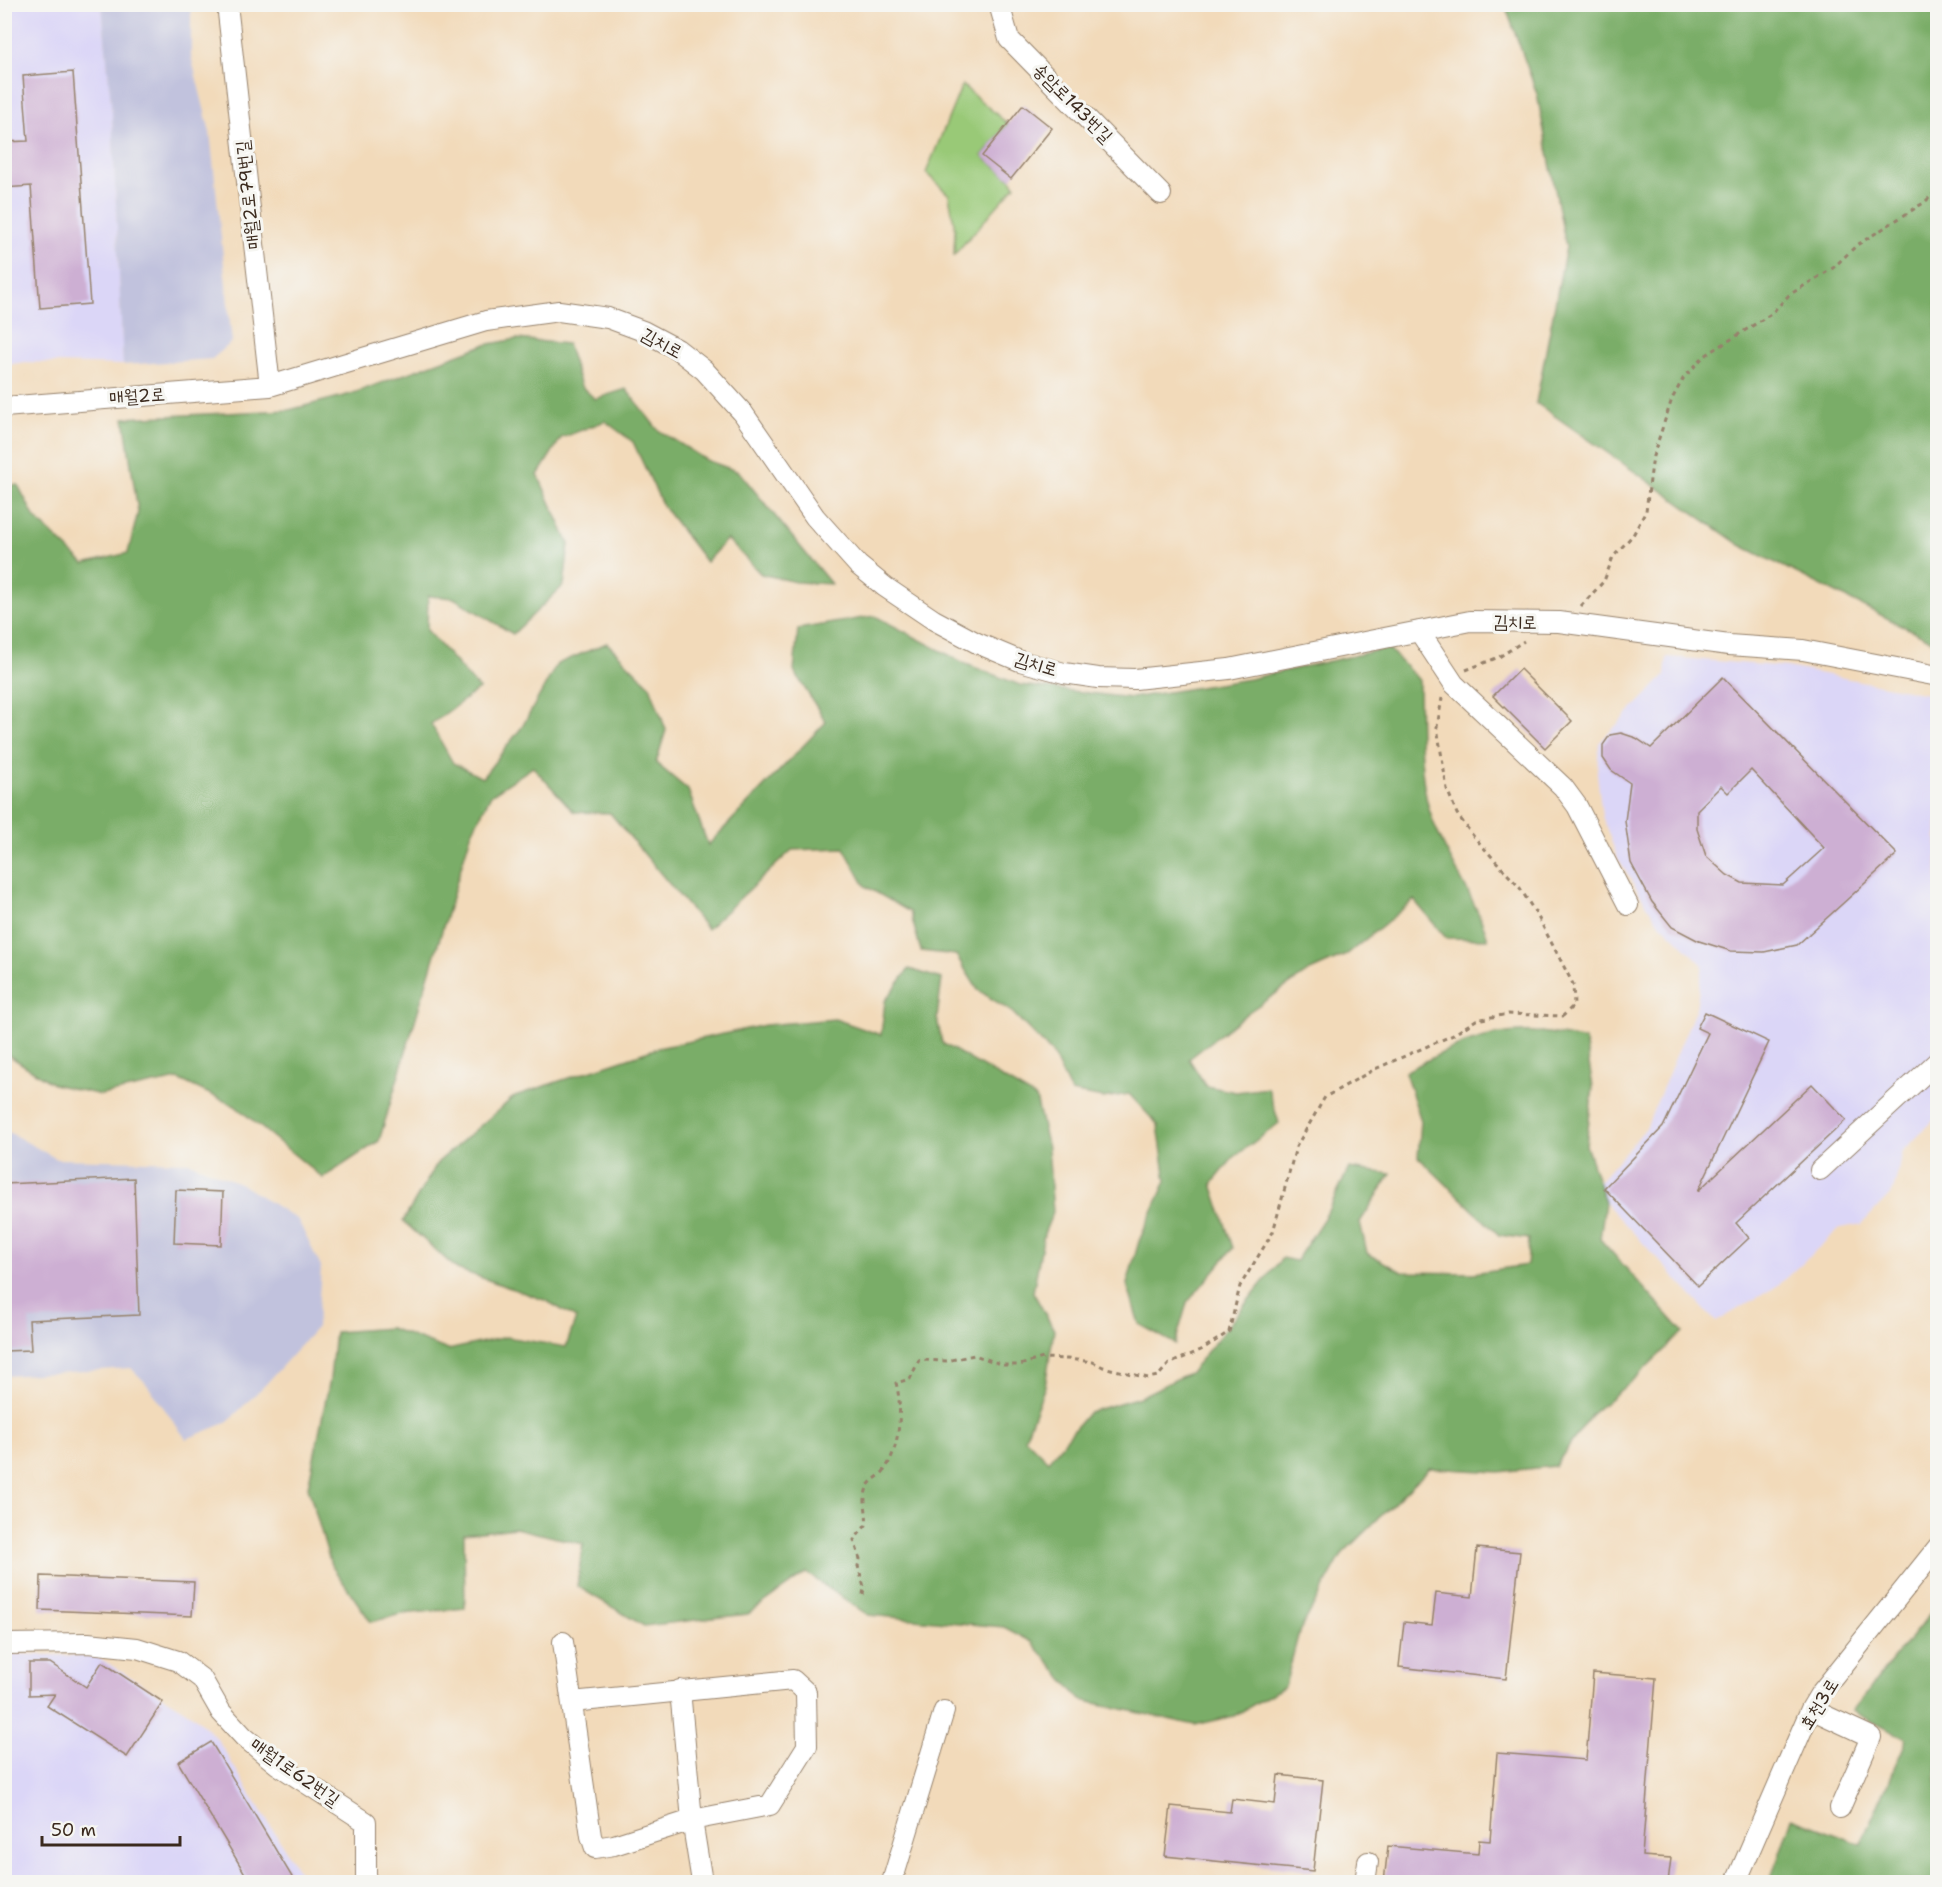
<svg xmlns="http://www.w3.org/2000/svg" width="1942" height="1887" font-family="'Shantell Sans','Poor Story',sans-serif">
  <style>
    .built { fill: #dbd6f7 }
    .industrial { fill: #c1c2dd }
    .green { fill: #99c977; stroke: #6a7a4a; stroke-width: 1.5 }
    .forest { fill: #7aad68; stroke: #5a6c43; stroke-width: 1.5 }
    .building { fill: #cdafd3; fill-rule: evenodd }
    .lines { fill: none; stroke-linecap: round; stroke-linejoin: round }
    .minor-casing { stroke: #96826c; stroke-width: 22 }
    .path { stroke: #96826c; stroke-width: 3; stroke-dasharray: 4.5 4.5; stroke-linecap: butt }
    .minor { stroke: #fff; stroke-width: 20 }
    .labels { text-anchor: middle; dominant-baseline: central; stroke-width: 6; stroke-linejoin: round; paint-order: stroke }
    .street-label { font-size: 18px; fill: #3b2a1e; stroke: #f6f6f2 }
  </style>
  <rect width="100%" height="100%" fill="#f6f6f2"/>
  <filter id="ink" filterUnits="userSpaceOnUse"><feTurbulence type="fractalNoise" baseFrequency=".0167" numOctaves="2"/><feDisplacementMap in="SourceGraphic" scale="12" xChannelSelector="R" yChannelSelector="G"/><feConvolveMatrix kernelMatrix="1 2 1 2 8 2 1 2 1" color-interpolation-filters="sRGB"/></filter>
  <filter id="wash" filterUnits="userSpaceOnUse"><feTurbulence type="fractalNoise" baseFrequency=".008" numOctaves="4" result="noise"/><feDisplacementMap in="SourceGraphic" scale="24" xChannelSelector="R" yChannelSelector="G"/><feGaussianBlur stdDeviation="1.35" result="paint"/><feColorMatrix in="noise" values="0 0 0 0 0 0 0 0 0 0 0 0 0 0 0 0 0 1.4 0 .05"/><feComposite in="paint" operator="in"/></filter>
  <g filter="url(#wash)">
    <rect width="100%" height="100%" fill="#f2daba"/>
    <path class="built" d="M4,5H102L112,113L123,365L25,362L5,365Z
      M1667,657L1787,667L1937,696V1117L1903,1151L1893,1191L1862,1224L1840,1228L1777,1286L1716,1322L1605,1202L1597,1184L1646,1128L1696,1008L1703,965L1655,918L1618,859L1602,816L1597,773L1599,743L1665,676Z
      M5,1654L96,1656L194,1716L217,1739L305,1882H5Z"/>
    <path class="industrial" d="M187,4L191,8V56L210,132L232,342L212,359L123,365L112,113L102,5Z
      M5,1130L57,1159L189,1162L241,1184L298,1220L321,1267L317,1327L266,1384L226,1423L186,1439L145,1382L131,1368L5,1376Z"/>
    <path class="green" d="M962,85L1008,124L982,156L1011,179L1015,186L954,255L955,229L949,195L926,173Z"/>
    <path class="forest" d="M1505,5H1937V643L1740,545L1536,403L1566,247L1537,94Z
      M517,339L567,344L581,386L595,399L626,389L658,430L706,460L739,472L831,584L796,582L761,574L727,539L706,562L663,506L633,442L605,421L561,438L538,475L569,544L564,585L513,634L454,598L428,596L427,630L479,689L431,724L453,763L482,778L522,727L557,664L607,643L650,686L666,730L656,763L688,790L708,845L826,722L794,671L798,629L875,616L966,664L1020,685L1131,698L1249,679L1388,648L1419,680C1420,720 1418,770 1429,809C1443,855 1474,893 1488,939L1446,938L1414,900L1346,955L1308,972L1250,1011L1189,1059L1206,1086L1236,1092L1268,1088L1279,1123L1233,1158L1212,1184L1233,1248L1187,1303L1175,1344L1139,1324L1127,1284L1139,1241L1166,1181L1158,1125L1129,1094L1103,1098L1071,1092L1052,1053L1012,1012L978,990L956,955L921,951L910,912L865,886L844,848L792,850L707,929L610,813L574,812L533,767L491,795L471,834L379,1141L323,1178L235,1106L178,1079L101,1095L53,1084L5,1053V485H18L35,518L84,564L128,553L138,512L124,418L289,410L351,394L484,345Z
      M909,969L942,979L937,1018L942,1043L1036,1098L1048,1148L1053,1212L1044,1234L1033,1292L1054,1330L1045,1386L1025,1438L1048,1461L1089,1412L1140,1397L1191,1372L1282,1258L1296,1261L1326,1215L1349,1168L1391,1174L1360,1222L1367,1253L1402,1272L1473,1273L1527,1265L1529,1239L1499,1235L1418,1157L1421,1121L1405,1072C1447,1049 1486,1029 1535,1032C1552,1032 1569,1037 1585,1040L1593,1087L1586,1145L1605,1202L1600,1239L1683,1332L1635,1378L1591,1415L1555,1466L1499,1472L1430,1468L1343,1553L1299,1632L1285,1686L1234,1716L1195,1725L1081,1700L1032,1642L1004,1627L868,1615L806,1573L748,1614L644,1626L577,1586L583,1544L515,1528L464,1534L465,1608L402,1614L371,1622L331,1565L308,1487L330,1379L335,1332L390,1328L448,1350L506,1337L566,1347L576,1318L547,1301L457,1269L403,1221L438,1162L515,1096L658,1048L765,1025L835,1019L881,1035L885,1001Z
      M1937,1605V1882H1770L1792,1818L1861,1844L1907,1739L1852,1711Z"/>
    <g id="blocks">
      <path class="building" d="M73,72L90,304L40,308L31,186L4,188V142L28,141L23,76Z
        M1023,105L1052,128L1011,179L982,156Z
        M1520,669L1572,721L1545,748L1493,696Z
        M1723,677L1897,854L1797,945L1764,952L1731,951L1699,941L1672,927L1652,902L1631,863L1625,821L1630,783L1611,770L1603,758V745L1610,735L1621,733L1636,738L1651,748ZM1751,770L1824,848L1783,885L1742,883L1727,875L1706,856L1697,829V810L1721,786L1728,793Z
        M1705,1012L1769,1042L1698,1191L1812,1084L1846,1120L1736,1223L1749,1238L1698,1286L1604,1188L1663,1127L1708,1033L1697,1028Z
        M134,1178L139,1315L29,1320L31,1350L4,1351V1184Z
        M176,1190L223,1192L221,1245L174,1243Z
        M1477,1548L1520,1552L1506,1679L1399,1667L1404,1622L1432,1625L1436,1593L1472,1597Z
        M41,1576L194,1582L192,1616L40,1610Z
        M102,1662L163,1702L127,1757L47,1706L55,1694L29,1695V1663H50L86,1687Z
        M1593,1673L1656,1678L1642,1856L1671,1858L1668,1882H1384L1388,1846L1478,1854L1479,1840L1490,1841L1497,1753L1586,1760Z
        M211,1742L295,1882H250L178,1762Z
        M1278,1775L1323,1780L1313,1871L1165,1856L1171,1806L1230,1812L1232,1799L1275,1804Z"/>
    </g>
  </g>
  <g filter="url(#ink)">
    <use href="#blocks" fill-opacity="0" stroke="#96826c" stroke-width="1.5"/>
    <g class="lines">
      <g class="minor-casing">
        <path id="minor" d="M227,4L270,386
          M999,4L1009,39L1161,194
          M4,407L270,386L486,321L559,311L608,318L643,331L677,349L704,370L743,413L815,517L858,565L885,587L934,620L977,643L1020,661L1064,673L1098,678L1135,679L1229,669L1470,621L1559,622L1729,645L1803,650L1938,676
          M1419,631L1454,684L1563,787L1577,806L1628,905
          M1820,1170L1938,1061
          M563,1642L591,1836L595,1848L614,1845L692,1820L770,1805L807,1746L806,1692L793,1680L572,1702
          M4,1644L88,1643L137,1648L178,1661L202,1679L221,1712L244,1737L277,1764L366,1822V1882
          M680,1690L692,1820L702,1882
          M1811,1709L1871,1737L1840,1808
          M892,1882L944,1711
          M1365,1882L1368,1862
          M1736,1882L1811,1709L1820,1694L1938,1547"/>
      </g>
      <path class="path" d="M1581,606L1604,581L1613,557L1633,535L1646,511L1653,456L1672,399L1683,379L1703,357L1771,314L1789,295L1833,268L1857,245L1925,202L1938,189
        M1466,670L1499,657L1524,641
        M863,1595L864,1587L858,1566L860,1559L854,1540L866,1525C868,1512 862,1501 867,1488C870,1480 878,1478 883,1472C900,1450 903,1408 896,1383L910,1379L919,1360L947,1361L974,1355L1004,1365H1020L1043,1358L1067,1359L1093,1362L1103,1367L1148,1378L1158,1376L1169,1364L1201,1350L1229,1332L1240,1286L1273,1232L1296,1147L1325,1097L1375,1069L1453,1035L1476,1020L1508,1014L1563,1016L1574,1005L1573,984L1538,917L1520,888L1474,837L1457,814L1447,789L1437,727L1442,698"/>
      <use href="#minor" class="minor"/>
    </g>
  </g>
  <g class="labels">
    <g class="street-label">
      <text transform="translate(1073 103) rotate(45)">송암로143번길</text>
      <text transform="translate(248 195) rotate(-96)">매월2로79번길</text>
      <text transform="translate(662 343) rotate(29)">김치로</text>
      <text transform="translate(137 396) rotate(-4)">매월2로</text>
      <text transform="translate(1515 622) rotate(1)">김치로</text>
      <text transform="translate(1036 664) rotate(17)">김치로</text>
      <text transform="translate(1819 1704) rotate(-58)">효천3로</text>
      <text transform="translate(295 1772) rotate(35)">매월1로62번길</text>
    </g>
  </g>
  <rect width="1942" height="1887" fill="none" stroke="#f6f6f2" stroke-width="24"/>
  <path d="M42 1836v9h138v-9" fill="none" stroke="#3b2a1e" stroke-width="3"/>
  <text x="51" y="1836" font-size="18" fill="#3b2a1e" stroke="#f6f6f2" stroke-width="4.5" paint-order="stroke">50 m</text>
</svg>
